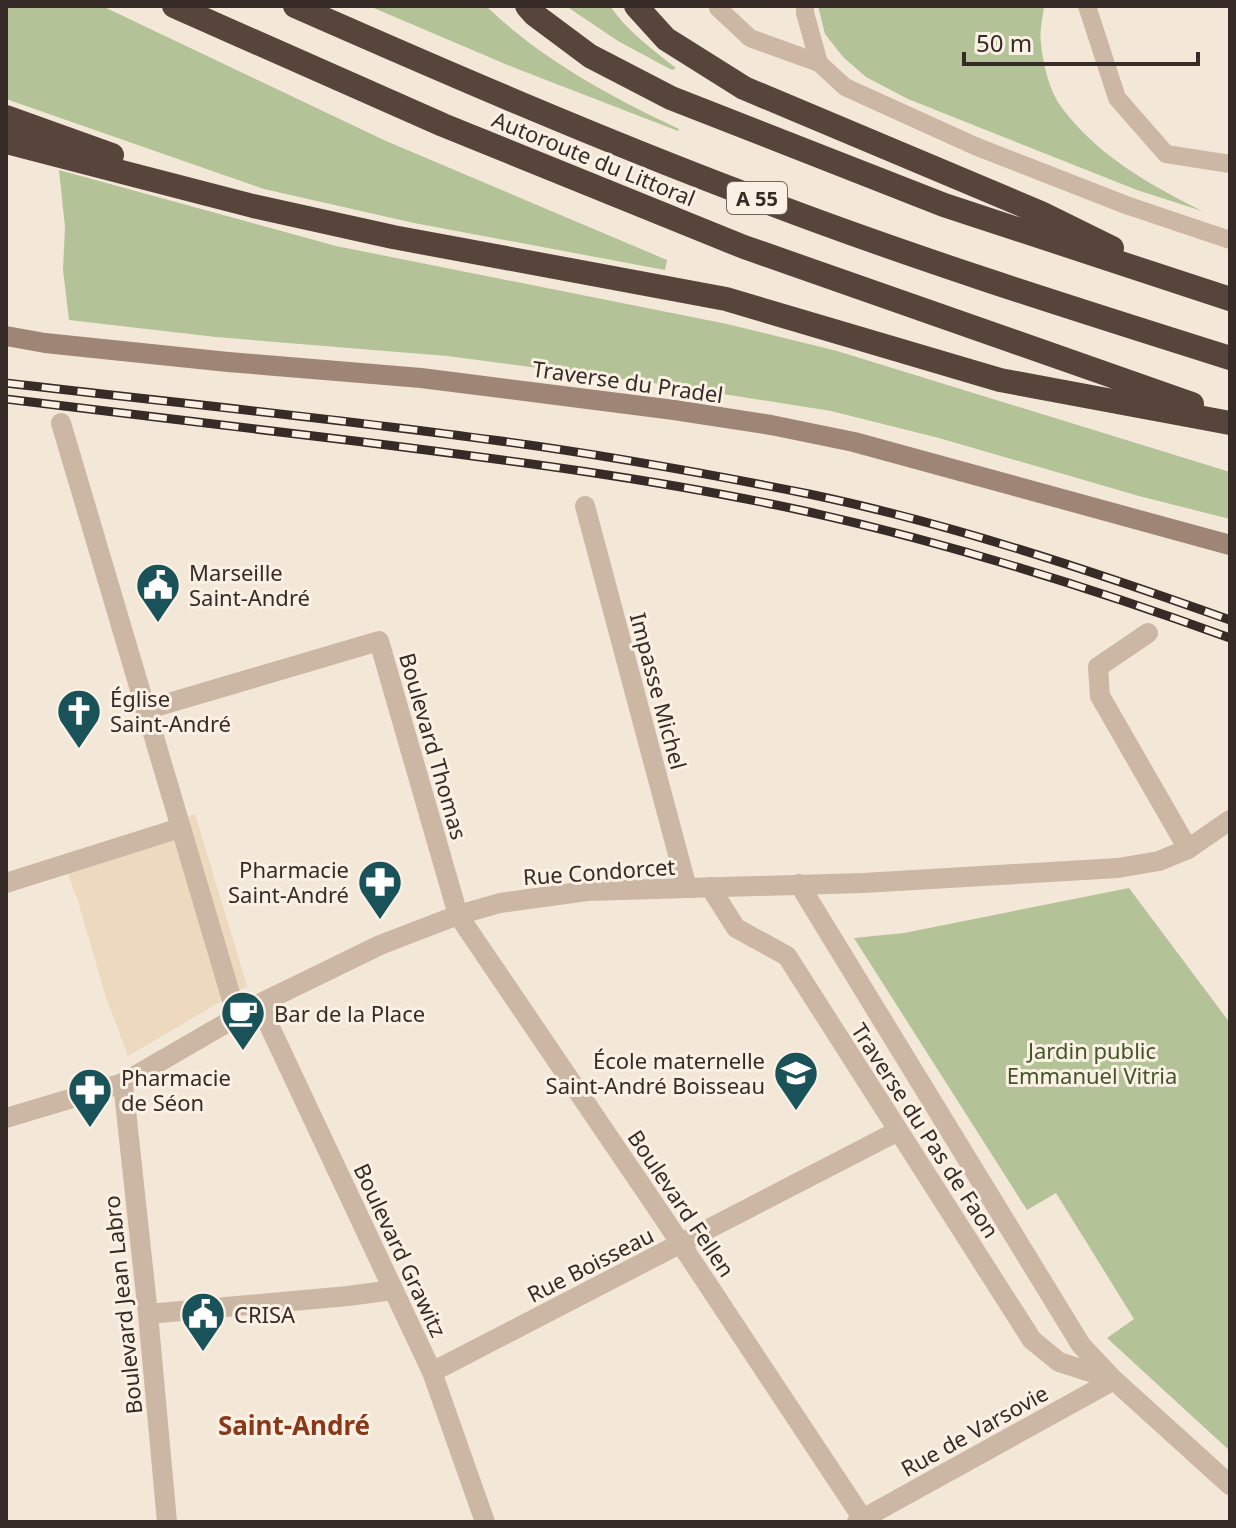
<svg xmlns="http://www.w3.org/2000/svg" width="1236" height="1528" font-family="'Noto Sans',sans-serif">
  <style>
    .green { fill: #b3c297 }
    .plaza { fill: #ecd9be }
    .lines { fill: none; stroke-linecap: round; stroke-linejoin: round }
    .service { stroke: #cbb7a3; stroke-width: 18 }
    .minor { stroke: #cbb7a3; stroke-width: 20 }
    .tertiary { stroke: #cbb7a3; stroke-width: 20 }
    .secondary { stroke: #9f8575; stroke-width: 20 }
    .motorway { stroke: #57453c; stroke-width: 24 }
    .rail-casing { stroke: #362b26; stroke-width: 9 }
    .rail { stroke: #faf1e4; stroke-width: 6; stroke-dasharray: 18; stroke-linecap: butt }
    .labels { text-anchor: middle; dominant-baseline: central; stroke-width: 6; stroke-linejoin: round; paint-order: stroke }
    .shield { fill: #faf1e4; stroke: #71665f; stroke-width: 2 }
    .shield-label { font-size: 20px; font-weight: bold; fill: #362b26 }
    .street-label { font-size: 22px; fill: #362b26; stroke: #faf1e4 }
    .poi-label { font-size: 22px; fill: #362b26; stroke: #faf1e4; text-anchor: start }
    .park-label { font-size: 22px; fill: #435528; stroke: #faf1e4 }
    .quarter-label { font-size: 26px; font-weight: bold; fill: #89381a; stroke: #faf1e4 }
  </style>
  <rect width="100%" height="100%" fill="#f3e7d8"/>
  <path class="green" d="M6,6H102L386,141L667,260L665,270L414,223L264,189L6,99Z
    M369,6H486C542,60 609,96 679,129L678,131L515,68Z
    M566,6H610C626,30 653,50 676,68L672,70L618,41Z
    M818,6H1044C1043,18 1039,31 1041,43C1043,64 1049,91 1062,108C1097,155 1150,185 1202,211L1137,190L908,99L866,77L843,57L825,34Z
    M59,170L336,246L727,324L837,351L1230,472V519L1139,496L939,438L831,411L660,384L447,356L216,337L69,320L63,270L65,227Z
    M1129,888L1230,1023V1451L1107,1338L1134,1319L1056,1193L1027,1210L854,938L904,933Z"/>
  <path class="plaza" d="M195,814L247,986L128,1056L105,994L78,901L61,855Z"/>
  <g class="lines">
    <path class="service" d="M805,6V13L819,63L845,87L975,146L1126,205L1230,240
      M1087,6L1117,98L1166,154L1230,164
      M718,8L750,38L819,63"/>
    <path class="minor" d="M61,423L237,1017
      M585,506L687,888
      M1148,633L1098,667L1100,696L1188,849
      M145,710L379,641L458,915L663,1217L863,1519
      M6,883L180,828
      M799,884L1081,1345L1114,1380L1230,1485
      M710,887L736,928L787,956L1032,1340L1059,1362L1112,1379
      M259,1004L432,1372L485,1522
      M123,1083L148,1314L167,1522
      M148,1314L348,1296L393,1290
      M432,1372L898,1131
      M857,1522L1114,1380"/>
    <path class="tertiary" d="M6,1118L123,1083L259,1004L380,945L458,915L500,903L587,891L863,883L1118,868L1159,861L1188,849L1230,820"/>
    <path class="secondary" d="M6,336L45,343L228,362L421,378L674,410L771,425L854,442L1230,545"/>
    <path class="motorway" d="M174,6L443,125L744,247L1192,404
      M295,6C445,72 595,137 748,195C906,256 1068,307 1230,358
      M527,6L535,15L590,56L671,98L944,205L1230,299
      M636,6L666,39L744,88L1041,213L1112,248
      M6,117L112,155
      M6,142L253,206L393,237L726,299L1000,380L1230,423"/>
    <g class="rail-casing">
      <path id="rail" d="M6,383C168,402 331,418 493,440C599,454 704,473 809,494C952,524 1092,571 1230,620
        M6,399C122,413 239,427 355,441C507,460 659,479 809,512C952,544 1092,588 1230,638"/>
    </g>
    <use href="#rail" class="rail"/>
  </g>
  <defs>
    <g id="civic-pin" transform="scale(2.3)"><path d="M0 17L-7.5 6A9.5 9.5 0 1 1 7.5 6Z" fill="#195359" stroke="#faf1e4"/><path d="M-.6-6.5H3V-4.5H.6V-3L4-1V1h2V6H-6V1h2V-1L-.6-3ZM-1.2 2.5V6h2.4V2.5Z" fill="#fff"/></g>
    <g id="church-pin" transform="scale(2.3)"><path d="M0 17L-7.5 6A9.5 9.5 0 1 1 7.5 6Z" fill="#195359" stroke="#faf1e4"/><path d="M-1.2-6h2.4v3.5h3.3v2.4h-3.3V6h-2.4V-.1h-3.3v-2.4h3.3Z" fill="#fff"/></g>
    <g id="pharmacy-pin" transform="scale(2.3)"><path d="M0 17L-7.5 6A9.5 9.5 0 1 1 7.5 6Z" fill="#195359" stroke="#faf1e4"/><path d="M-2-6h4v4h4v4h-4v4h-4v-4h-4v-4h4Z" fill="#fff"/></g>
    <g id="cafe-pin" transform="scale(2.3)"><path d="M0 17L-7.5 6A9.5 9.5 0 1 1 7.5 6Z" fill="#195359" stroke="#faf1e4"/><path d="M-5.5-4.5H6V0H3Q3 3.5 0 3.5H-2.5Q-5.5 3.5-5.5 0ZM3-3.2v2h1.7v-2ZM-6 4.5H4V6H-6Z" fill="#fff"/></g>
    <g id="school-pin" transform="scale(2.3)"><path d="M0 17L-7.5 6A9.5 9.5 0 1 1 7.5 6Z" fill="#195359" stroke="#faf1e4"/><path d="M0-5L7-2L0 1L-7-2ZM-4 1L0 2.5L4 1V4Q0 6-4 4Z" fill="#fff"/></g>
  </defs>
  <g fill-rule="evenodd">
    <use href="#civic-pin" x="158" y="585"/>
    <use href="#church-pin" x="79" y="711"/>
    <use href="#pharmacy-pin" x="380" y="882"/>
    <use href="#cafe-pin" x="243" y="1013"/>
    <use href="#school-pin" x="796" y="1073"/>
    <use href="#pharmacy-pin" x="90" y="1090"/>
    <use href="#civic-pin" x="203" y="1314"/>
  </g>
  <g class="labels">
    <rect class="shield" x="727" y="182" width="60" height="32" rx="6"/>
    <g class="shield-label">
      <text x="757" y="198">A 55</text>
    </g>
    <g class="street-label">
      <text transform="translate(594 158) rotate(22)">Autoroute du Littoral</text>
      <text transform="translate(628 381) rotate(8)">Traverse du Pradel</text>
      <text transform="translate(659 691) rotate(75)">Impasse Michel</text>
      <text transform="translate(434 746) rotate(74)">Boulevard Thomas</text>
      <text transform="translate(599 871) rotate(-4)">Rue Condorcet</text>
      <text transform="translate(926 1130) rotate(57)">Traverse du Pas de Faon</text>
      <text transform="translate(682 1203) rotate(56)">Boulevard Fellen</text>
      <text transform="translate(401 1250) rotate(65)">Boulevard Grawitz</text>
      <text transform="translate(590 1264) rotate(-27)">Rue Boisseau</text>
      <text transform="translate(122 1305) rotate(-96)">Boulevard Jean Labro</text>
      <text transform="translate(974 1430) rotate(-29)">Rue de Varsovie</text>
    </g>
    <g class="poi-label">
      <text x="189" y="572">Marseille<tspan x="189" dy="25">Saint-André</tspan></text>
      <text x="110" y="698">Église<tspan x="110" dy="25">Saint-André</tspan></text>
      <text x="349" y="869" text-anchor="end">Pharmacie<tspan x="349" dy="25">Saint-André</tspan></text>
      <text x="274" y="1013">Bar de la Place</text>
      <text x="765" y="1060" text-anchor="end">École maternelle<tspan x="765" dy="25">Saint-André Boisseau</tspan></text>
      <text x="121" y="1077">Pharmacie<tspan x="121" dy="25">de Séon</tspan></text>
      <text x="234" y="1314">CRISA</text>
    </g>
    <g class="park-label">
      <text x="1092" y="1050">Jardin public<tspan x="1092" dy="25">Emmanuel Vitria</tspan></text>
    </g>
    <g class="quarter-label">
      <text x="294" y="1425">Saint-André</text>
    </g>
  </g>
  <rect width="1236" height="1528" fill="none" stroke="#362b26" stroke-width="16"/>
  <path d="M964 52v12h234v-12" fill="none" stroke="#362b26" stroke-width="4"/>
  <text x="976" y="52" font-size="24" fill="#362b26" stroke="#faf1e4" stroke-width="6" paint-order="stroke">50 m</text>
</svg>
